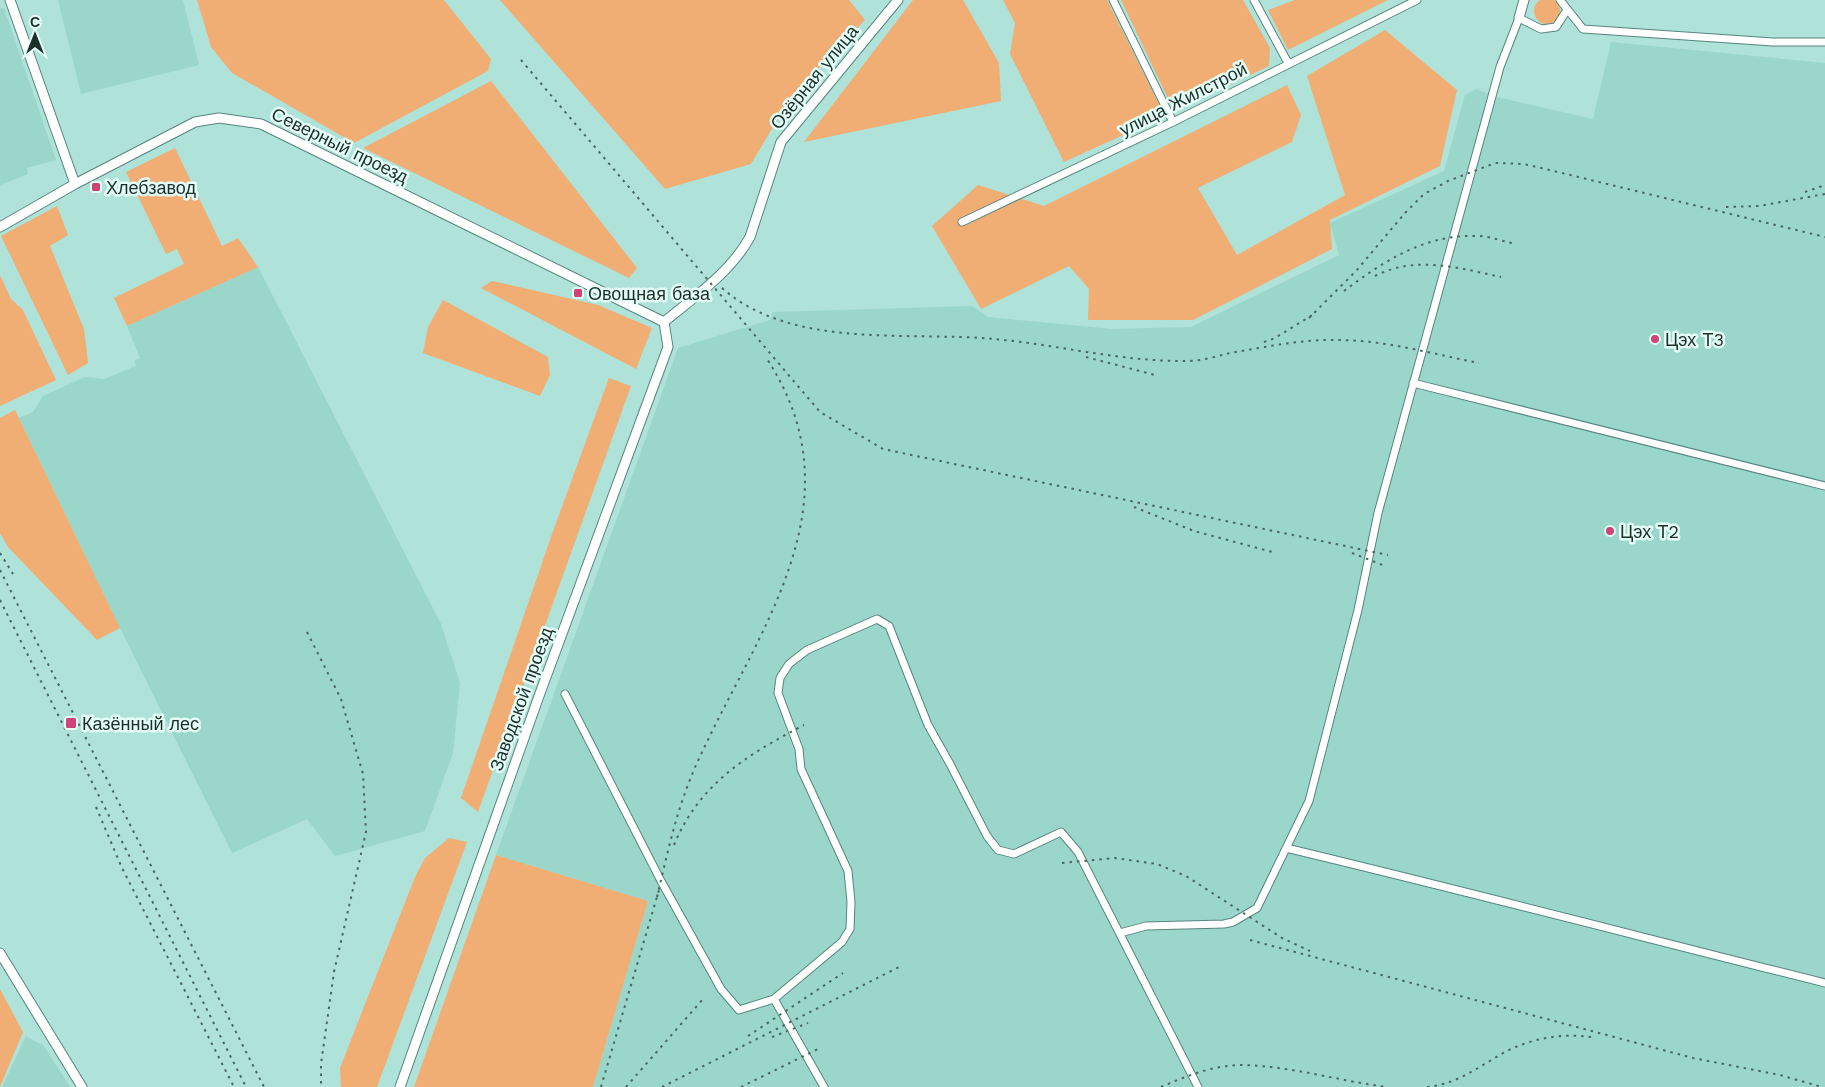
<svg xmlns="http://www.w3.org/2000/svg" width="1825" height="1087" font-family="'Work Sans',sans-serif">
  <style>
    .built { fill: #9ad6ca }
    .green { fill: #f1ae74 }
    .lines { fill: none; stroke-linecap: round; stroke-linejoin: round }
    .minor-casing { stroke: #56867d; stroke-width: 9 }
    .tertiary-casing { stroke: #56867d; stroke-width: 11 }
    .minor { stroke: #fff; stroke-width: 7 }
    .tertiary { stroke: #fff; stroke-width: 9 }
    .rail { stroke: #496761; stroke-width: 2; stroke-dasharray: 2.5 5; stroke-linecap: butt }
    .poi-dot { fill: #cf4377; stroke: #e4fdf7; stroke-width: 2 }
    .labels { text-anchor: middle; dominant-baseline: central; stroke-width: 5; stroke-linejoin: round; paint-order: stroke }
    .street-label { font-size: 18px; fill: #1b2f2b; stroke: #e4fdf7 }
    .poi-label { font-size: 18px; fill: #1b2f2b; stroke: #e4fdf7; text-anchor: start }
  </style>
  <rect width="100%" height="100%" fill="#afe2d8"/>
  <path class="built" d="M58,0H183L199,65L81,94Z
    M4,8L56,160L27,168L28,174L0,185V9Z
    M1611,42L1825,63V1087H593L648,901L496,855L678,348L770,320L773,312L972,306L988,317L1112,329L1191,327L1339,255L1330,223L1444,171L1465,95L1476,89L1496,97L1593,119Z
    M258,267L441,624L460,683L453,753L425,831L335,856L307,819L232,853L120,628L19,418L33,412L43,396L85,377L104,379L136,366L134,361L140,358L127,326Z
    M26,1036L44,1046L70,1087H2Z"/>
  <path class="green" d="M1534 11a13 13 0 1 1 26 0a13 13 0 1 1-26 0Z
    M197,0H444L491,59L488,71L354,143L232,73L211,47Z
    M500,0H849L865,20L791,97L751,164L665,189Z
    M913,0H963L999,63L1001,101L804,142Z
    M1003,0H1107L1165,116L1064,162L1010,54L1015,23Z
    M1121,0H1243L1270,48L1269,66L1174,111Z
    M1295,0H1388L1288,50L1268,10Z
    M1385,30L1457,90L1440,166L1330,220L1332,249L1193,320H1088L1089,289L1069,266L981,309L932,226L978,185L1044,206L1287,85L1301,115L1292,142L1198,188L1237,255L1345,195L1307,76Z
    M491,81L637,268L629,278L363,148Z
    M175,148L222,246L238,238L258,267L127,326L114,298L184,264L177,249L166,254L126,172Z
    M57,206L68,235L50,246L84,329L88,363L68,375L1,236Z
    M0,275L11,299L23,310L56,380L0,406Z
    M492,281L598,305L652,328L636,369L481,288Z
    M443,300L548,357L550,375L540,396L423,353L428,327Z
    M609,378L631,386L478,812L461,798L552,534Z
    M15,410L120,628L97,640L8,547L0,533V418Z
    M449,838L467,842L377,1087H341L340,1068L415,877L425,858Z
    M496,855L648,901L593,1087H414Z
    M0,989L23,1032L0,1087Z"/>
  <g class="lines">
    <g class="minor-casing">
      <path id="minor" d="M1113,0L1173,122
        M1254,0L1288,63
        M1560,0L1583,29L1773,42H1825
        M962,222L1173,122L1417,0
        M1413,383L1825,486
        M565,694L661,881L721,989L739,1010L774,999L842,942L850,929L851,902L848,871L801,769L799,749L778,693L780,678L789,664L807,650L877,619L889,626L928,725L950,764L987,836L998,850L1014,854L1061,832L1078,852L1198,1087
        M1286,848C1466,891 1645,938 1825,983
        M1120,933L1146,926L1224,924L1233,922L1257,908L1309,801L1358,610L1378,513L1500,67L1519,18L1541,29L1556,27L1567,10
        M774,999L824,1087"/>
    </g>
    <g class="tertiary-casing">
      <path id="tertiary" d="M10,0L75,184
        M1519,18L1524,0
        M0,227L75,184L195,122L219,118L261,124L664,322
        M664,322C694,297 731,272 750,237L781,142L898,0
        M0,953L82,1087
        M400,1087L539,696L668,347L664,322"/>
    </g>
    <use href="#minor" class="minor"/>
    <use href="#tertiary" class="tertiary"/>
    <path class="rail" d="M521,60L820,412L883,449L1388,555
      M1805,192L1825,185
      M1726,207L1759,206L1825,194
      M1375,276C1415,255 1459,268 1501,277
      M722,288C792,350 909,331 995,339C1059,345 1123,362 1188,361C1202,361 1217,356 1230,353C1266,347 1301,339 1338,340C1385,340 1433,354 1479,363
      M1344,291C1384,261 1425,234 1477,236C1489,236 1501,241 1512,243
      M1309,318L1356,271L1405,213L1424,194L1448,181L1495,163L1524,164L1562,173L1825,237
      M1264,342L1275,338L1314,314
      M1086,357L1155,375
      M1134,507L1194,531L1276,553
      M0,553L13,574
      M1352,553L1385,566
      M0,570L264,1087
      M0,600L246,1087
      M307,632L341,699L363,774L366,832L334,972L321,1064V1087
      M96,807L122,868L234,1087
      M674,845C699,784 748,754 804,725
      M1062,863L1115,858L1157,864L1186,876L1282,938L1310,951
      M657,897C668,851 677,807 697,763C756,632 862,504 767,359
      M1250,940L1693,1058L1780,1075L1822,1087
      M748,1036L843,973
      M772,1037L808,1023
      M601,1087L659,890
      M626,1087L703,999
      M662,1087L901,966
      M741,1087L820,1048
      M1161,1087C1186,1076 1214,1065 1242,1065C1291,1066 1339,1081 1387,1087
      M1427,1087C1460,1084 1483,1063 1511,1049C1535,1038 1564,1033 1591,1037"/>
  </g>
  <g class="poi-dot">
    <rect x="91" y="182" width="10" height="10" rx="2.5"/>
    <rect x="573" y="288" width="10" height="10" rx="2.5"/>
    <circle cx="1655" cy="339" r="5"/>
    <circle cx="1610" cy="531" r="5"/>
    <rect x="65" y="717" width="12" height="12" rx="2.5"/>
  </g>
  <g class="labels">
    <g class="street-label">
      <text transform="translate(814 77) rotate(-51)">Озёрная улица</text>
      <text transform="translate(1183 99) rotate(-27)">улица Жилстрой</text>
      <text transform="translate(340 145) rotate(26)">Северный проезд</text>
      <text transform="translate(521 699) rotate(-70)">Заводской проезд</text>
    </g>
    <g class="poi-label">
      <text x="106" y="187">Хлебзавод</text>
      <text x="588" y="293">Овощная база</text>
      <text x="1665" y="339">Цэх Т3</text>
      <text x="1620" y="531">Цэх Т2</text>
      <text x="82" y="723">Казённый лес</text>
    </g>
  </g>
  <g transform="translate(35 35)" stroke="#e4fdf7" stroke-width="4" paint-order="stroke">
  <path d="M0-4L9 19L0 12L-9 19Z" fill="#1b2f2b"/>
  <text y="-8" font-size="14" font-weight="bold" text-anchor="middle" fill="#1b2f2b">С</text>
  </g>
</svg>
